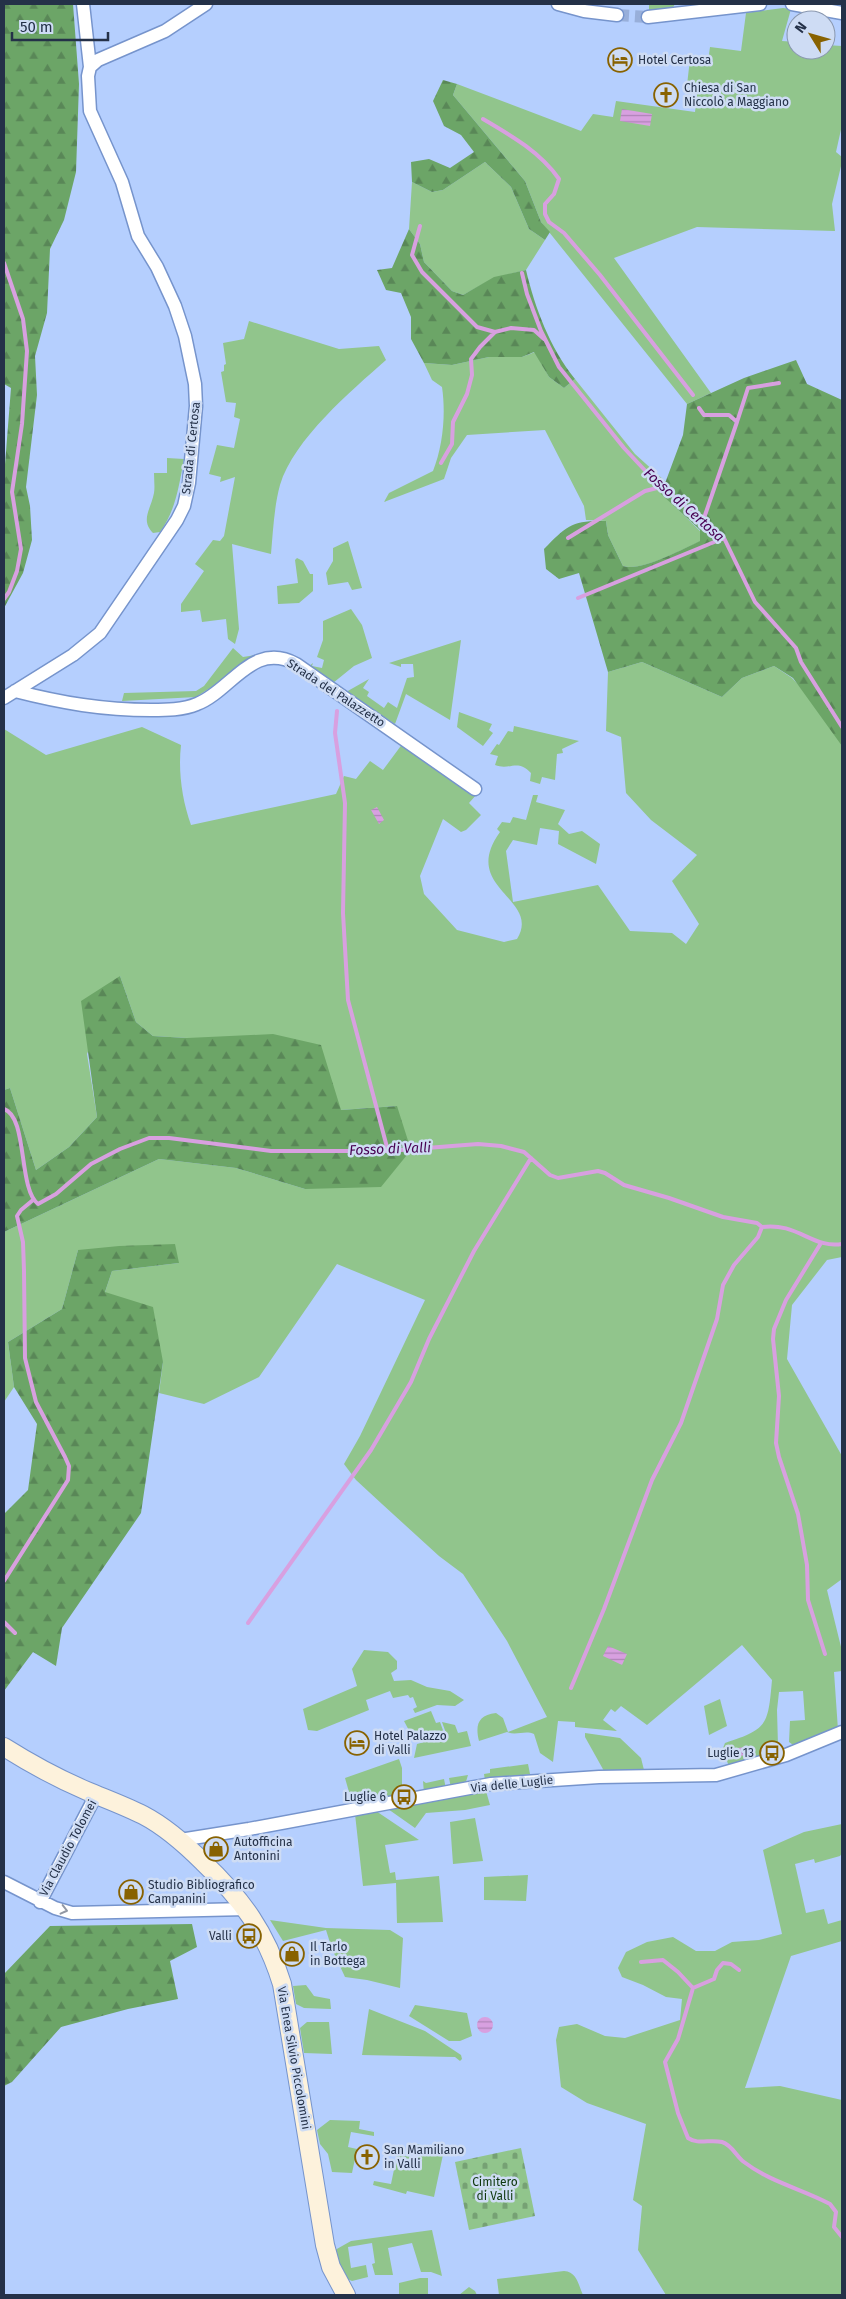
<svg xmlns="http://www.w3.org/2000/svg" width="846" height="2299" font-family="'Fira Sans',sans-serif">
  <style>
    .green { fill: #91c58c }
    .forest { fill: url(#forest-firs) }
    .cemetery { fill: url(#cemetery-stones) }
    .water { fill: url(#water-rules) }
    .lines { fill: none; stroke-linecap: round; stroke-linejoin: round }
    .stream { stroke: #d8a0e0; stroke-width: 4 }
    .street-tunnel { stroke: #98afda; stroke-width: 12; stroke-dasharray: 12 6; stroke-linecap: butt }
    .street-casing { stroke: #7694cc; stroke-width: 15 }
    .secondary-casing { stroke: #7694cc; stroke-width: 20 }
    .street { stroke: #fff; stroke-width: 12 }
    .secondary { stroke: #fdf2dc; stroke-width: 18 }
    .oneway { stroke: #9298a4 }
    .labels { text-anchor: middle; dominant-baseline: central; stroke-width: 5; stroke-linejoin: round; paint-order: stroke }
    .poi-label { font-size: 12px; fill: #243148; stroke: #cedcf4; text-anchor: start }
    .street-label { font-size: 12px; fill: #243148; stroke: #cedcf4 }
    .park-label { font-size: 12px; fill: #0f380d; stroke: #cedcf4 }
    .water-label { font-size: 14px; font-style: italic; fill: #480052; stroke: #cedcf4 }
  </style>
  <defs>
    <pattern id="forest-firs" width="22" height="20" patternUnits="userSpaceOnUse" patternTransform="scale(1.25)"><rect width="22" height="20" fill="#6ca567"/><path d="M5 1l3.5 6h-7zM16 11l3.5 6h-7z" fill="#598757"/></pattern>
    <pattern id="cemetery-stones" width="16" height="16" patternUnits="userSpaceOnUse" patternTransform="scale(1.25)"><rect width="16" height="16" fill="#91c58c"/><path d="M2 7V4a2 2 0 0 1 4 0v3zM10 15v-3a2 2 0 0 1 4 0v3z" fill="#76a174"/></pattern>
    <pattern id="water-rules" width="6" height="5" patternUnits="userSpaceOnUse" patternTransform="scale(1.25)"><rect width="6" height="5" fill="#d8a0e0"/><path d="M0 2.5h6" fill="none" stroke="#af83b8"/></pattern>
  </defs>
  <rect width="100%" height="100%" fill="#b5cffe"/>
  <path class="green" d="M649,4H675L672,9L649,11Z
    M783,8L791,9L782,41L796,42V50H826V45L842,46V125L836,152L842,157V162L832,204L835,231L697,227L614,258L711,393L687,404L541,222L525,181L453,95L457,84L581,131L593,114L613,117L616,101L695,112L698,85H687L690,59L708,61L710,47L741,51L746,13Z
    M485,162L511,187L529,229L545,240L526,270L494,278L463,295L452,291L424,262L420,244L409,229L412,182L432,192L443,190Z
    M249,321L339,349L379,346L386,360C351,391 294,439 280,485C274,507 273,532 271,554L232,544L239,629L235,644L228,639L226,619L202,622L200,610L181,612V604L204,571L195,564L213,540L220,541L224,536L235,477L220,482L221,477L209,474L217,445L234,448L240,419L234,417L236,403L226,402L221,372L224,371V365L226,364L223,343L244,339Z
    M535,352L549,377L564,388L575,379L635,454L666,482L662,494L700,531L701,541C683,549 641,572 623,566L608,535L606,521L586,520L584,506L545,430L467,435L451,458L444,479L384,502L389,493L433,471C443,446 446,414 442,387L432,380L424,363L452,365L489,357H522Z
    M167,458L184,459C179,485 176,510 160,532L153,533C140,520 151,509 154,493C155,487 154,480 154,473H167Z
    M348,541L362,588L352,590L348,582L328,585L326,573L333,561V548Z
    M297,558L303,561L310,574H313V591L299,603L278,604L277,586L298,583L295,560Z
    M351,609L362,625L372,658L354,666L333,683L308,667L313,663L312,666L322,668L324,660L317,657L323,640V621Z
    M461,640L450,720L406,694L395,724L346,692L369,679L363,688L369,692L367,696L384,708L388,702L397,708L407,678L414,677L413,664H401V667L389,663Z
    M233,648L243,657L263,654L196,697L122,701L124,693L196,691L204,686Z
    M642,662L722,697L742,678L774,666L792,678L842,731V1257L827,1260L792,1305L787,1359L842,1456V1579L827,1590L842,1651V1671L834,1672L838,1730L796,1747L789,1742L790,1721L805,1720L803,1691L779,1692L777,1710L778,1746L771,1754L730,1765L728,1764L723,1748L725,1743C768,1729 768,1725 772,1680L742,1645L647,1725L621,1706L615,1712L611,1709L603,1720L617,1731L575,1727V1722L558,1721L553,1762L540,1753L534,1734C525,1730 516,1736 507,1732L479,1741C475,1725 478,1715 496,1713L503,1718L508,1732L547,1717L507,1641L463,1574L439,1556L382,1504L356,1480L344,1464L360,1436L425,1300L337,1264L259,1377L204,1404L159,1393L163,1362L105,1292L112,1271L179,1263L78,1250L62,1309L8,1342L14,1387L4,1402V1232L159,1159L236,1168L305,1189L397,1106L341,1110L187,1038L153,1036L136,1022L120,976L87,1054L97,1117L69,1147L36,1170L10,1088L4,1090V729L46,755L142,727L181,745C178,771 182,800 191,825L336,794L344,776L356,779L370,761L383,770L403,743L477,794L469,803L481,815L466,830L461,832L443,819L420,876L424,894L457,930L504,942L517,939C542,898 459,889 500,832L497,829L502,822L510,823L513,817L526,820L533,795H538L536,802L565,810L558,824L569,834L582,831L600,844L596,864L558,844L559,831L540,828L537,845L513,840L506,851L513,902L598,885L630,931L672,933L686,944L699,924L672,881L697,855L651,820L626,793L621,737L606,731L608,672Z
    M459,712L492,724L489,730L493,733L483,746L457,727Z
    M514,726L579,741L562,749L563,753L557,754L555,780L542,777L540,784L530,781L531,773C517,758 510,771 495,765L498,756L490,754L497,744L499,745L508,731L513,732Z
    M364,1650L388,1652L397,1661V1669L391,1673L394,1681L411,1680L427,1687L450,1691L464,1700L455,1706L437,1705L415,1713L413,1709L417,1707L413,1697L410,1698L408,1695L393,1698L390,1691L366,1700L369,1710L317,1731L308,1730L303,1709L357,1686L352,1669Z
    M720,1699L727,1726L709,1735L704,1706Z
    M431,1711L436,1723L440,1722L444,1733L414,1740L404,1721Z
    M442,1722L455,1725L458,1733L467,1731L471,1746L414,1758L417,1744L447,1736Z
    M585,1733L620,1738L641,1758L644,1770L604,1771L585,1737Z
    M399,1759L402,1768V1797L353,1806L345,1778Z
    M528,1764L530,1774L485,1780L484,1774L490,1773V1769Z
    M468,1775L465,1785L451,1788L449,1778Z
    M444,1779L446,1789L424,1794L423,1781L426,1783Z
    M486,1791L490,1805L465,1810L426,1813L415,1828L388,1809Z
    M376,1811L419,1840L385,1845L390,1873L395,1872L396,1880L439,1876L443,1922L397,1923L396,1883L363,1886L355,1814Z
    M475,1818L483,1861L453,1864L450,1822Z
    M842,1824V1853L840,1856L815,1863L814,1859L795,1864L806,1913L824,1909L828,1924L842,1920V1941L791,1956L745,2088L780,2086L842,2100V2295H666L638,2250L642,2206L633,2200L646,2124L587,2103L561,2087L556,2040L559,2027L577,2024L605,2036L625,2038L680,2020L682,1999L666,1997L643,1985L622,1977L618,1968L626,1952L647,1942L673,1937L696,1951H715L732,1942L759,1940L782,1934L763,1850L804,1832Z
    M528,1875L526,1901L484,1900V1877Z
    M270,1920L326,1928L390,1930L403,1938L400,1988L367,1980L345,1977L332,1949L326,1930L283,1941Z
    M306,1985L314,1996L330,1999L331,2009L304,2008L296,2004L293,1986Z
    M415,2005L467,2013L472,2036L460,2041H449L409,2016Z
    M369,2009L425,2031L461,2055L462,2059L460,2061L455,2057L362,2055Z
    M307,2022H329L332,2054L304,2053L300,2028Z
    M330,2120L360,2121L359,2129L374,2132V2136L351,2132L348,2147L357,2149L352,2173L332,2172L328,2154L320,2144L317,2130Z
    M416,2144L444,2150L434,2197L407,2191L406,2194L373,2185L374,2181L391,2184L397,2155L413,2157Z
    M432,2230L442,2276L431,2272H421L412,2243L388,2248L393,2275H375L372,2264L375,2263L372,2243L348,2247L351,2268L366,2265L368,2277L352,2281L345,2278L335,2250L351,2241Z
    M564,2271C577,2272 578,2284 583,2295H499L497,2279Z
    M420,2278H428V2295H399V2283Z
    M469,2287L475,2291L477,2295H459Z"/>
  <path class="forest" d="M4,4H73L79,84L76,172L64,220L50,249L47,313L35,356L37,395L26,487L30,506L32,540L23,573L4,608V477L11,388L4,384Z
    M443,80L457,84L453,95L525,181L541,222L550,232L545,240L529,229L511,187L485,162L443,190L432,192L412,182L411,162L429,159L450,168L474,152L461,135L444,126L433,101Z
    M409,229L420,244L424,262L452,291L463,295L494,277L526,270C535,308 550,348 575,379L564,388L549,377L534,352L522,357H489L452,365L424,363L411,339V317L401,293L386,290L377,270L392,268Z
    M796,360L807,384L842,400V746L793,678L774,666L742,678L722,697L642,662L608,672L579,573L559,579L546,569L544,549C567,525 573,520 606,521L608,535L623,566C640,572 683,549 700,541V530L661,494L683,435L687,404L744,378Z
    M120,976L136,1022L153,1036L187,1038L273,1034L321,1045L341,1110L397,1106L411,1150L381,1187L305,1189L236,1168L159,1159L4,1232V1090L10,1088L36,1170L69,1147L97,1117L81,1001Z
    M175,1244L179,1263L112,1271L105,1292L153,1307L163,1362L141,1513L62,1628L56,1666L33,1652L4,1691V1514L28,1490L37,1424L14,1387L8,1342L62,1309L78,1250L119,1246Z
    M192,1924L197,1947L170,1961L178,1999L128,2009L61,2027L12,2082L4,2086V1974L50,1926Z"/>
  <path class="cemetery" d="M521,2148L535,2216L469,2230L455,2162Z"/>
  <path class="water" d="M622,109L652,114L650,126L620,121Z
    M377,807L384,820L379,824L371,810Z
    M608,1646L627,1654L622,1665L603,1656Z
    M745,1747L746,1755L733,1757L731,1749Z
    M477 2025a8 8 0 1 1 16 0a8 8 0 1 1-16 0Z"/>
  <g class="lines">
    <path class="stream" d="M483,119C512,136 540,152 559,179L554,194L545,204V214L549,222L564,233L600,275L693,395
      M420,226L412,255L422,272L477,327L495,332
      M4,263L23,319L27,351L22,424L12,492L21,549L17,571L9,592L4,599
      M522,273L527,294L541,331L559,367L624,448L653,479L724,538L755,602L796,648L801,662L842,727
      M699,408L704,415H729L737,422L703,521
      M737,422L748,388L779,383
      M441,463L452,444L453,422L467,394L472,375L471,359L480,347L495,332L511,328L534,330L544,339
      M568,538L645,491L661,487
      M578,598L724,538
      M337,711L335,733L345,803L343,913L348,1000L388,1151
      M4,1109C28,1117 18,1189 38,1204L56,1194L91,1164L120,1149L149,1138H169L271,1151H388L478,1144L501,1146L524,1152L550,1175L558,1178L598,1171L605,1173L624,1185L669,1198L723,1217L757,1223L762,1227C797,1222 813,1249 842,1244
      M821,1243L786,1300L774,1329L773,1339L779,1396L776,1443L779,1457L798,1514L807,1565L808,1600L825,1654
      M4,1581L68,1480L69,1466L65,1457L36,1402L25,1358L24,1271L23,1242L17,1216L21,1210L33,1200
      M4,1622L15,1633
      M248,1623L371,1450L411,1382L429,1339L474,1251L531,1158
      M571,1688L604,1609L652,1480L681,1423L717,1319L723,1285L734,1265L758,1237L762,1227
      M641,1962L663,1960L678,1972L693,1988L678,2039L665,2062L678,2113L688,2138C698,2145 710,2139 722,2142C732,2145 736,2156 744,2162C770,2182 802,2189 830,2204L836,2212L834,2227L842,2237
      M693,1988L714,1979L717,1970L723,1963L731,1964L739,1970"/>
    <path class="street-tunnel" d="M617,15L648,17"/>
    <g class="street-casing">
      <path id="street" d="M83,4L90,67
        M558,4L584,11L617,15
        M792,4L842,13
        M648,17L760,4
        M15,691C62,703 103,710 151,710C166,710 183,710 197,704C231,691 253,640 296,664L475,789
        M4,698L73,655L100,633L177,520L184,506L189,483L196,406L195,384L185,336L175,306L157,267L138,236L122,182L90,111L88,76L90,67L98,60L165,31L206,4
        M180,1840L249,1829L491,1784L599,1777L716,1775L786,1755L842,1732
        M4,1882L55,1908L72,1913L247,1909
        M40,1902L96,1795"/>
    </g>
    <g class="secondary-casing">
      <path id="secondary" d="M4,1747C31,1764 59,1779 87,1791C106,1799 125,1806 143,1815C166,1827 185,1844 203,1862C242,1899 266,1932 282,1984L325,2245L331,2267L346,2295"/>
    </g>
    <use href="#street" class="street"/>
    <use href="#secondary" class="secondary"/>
  </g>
  <defs><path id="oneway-chevron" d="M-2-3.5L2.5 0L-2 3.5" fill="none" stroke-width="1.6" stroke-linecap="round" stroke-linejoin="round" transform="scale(1.25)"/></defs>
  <use class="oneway" href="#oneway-chevron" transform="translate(64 1910) rotate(14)"/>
  <defs>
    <g id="hotel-ring" transform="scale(1.25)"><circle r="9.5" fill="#cedcf4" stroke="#886200" stroke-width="1.5"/><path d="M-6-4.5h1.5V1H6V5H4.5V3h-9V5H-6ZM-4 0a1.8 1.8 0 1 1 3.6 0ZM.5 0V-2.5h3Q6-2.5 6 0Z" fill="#886200"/></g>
    <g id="church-ring" transform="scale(1.25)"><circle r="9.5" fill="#cedcf4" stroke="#886200" stroke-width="1.5"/><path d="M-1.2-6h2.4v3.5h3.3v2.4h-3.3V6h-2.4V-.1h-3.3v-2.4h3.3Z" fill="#886200"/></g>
    <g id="bus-ring" transform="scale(1.25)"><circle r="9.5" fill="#cedcf4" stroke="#886200" stroke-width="1.5"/><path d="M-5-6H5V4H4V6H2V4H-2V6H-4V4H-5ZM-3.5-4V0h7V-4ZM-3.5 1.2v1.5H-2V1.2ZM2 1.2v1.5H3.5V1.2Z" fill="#886200"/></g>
    <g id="shop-ring" transform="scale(1.25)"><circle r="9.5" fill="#cedcf4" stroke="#886200" stroke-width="1.5"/><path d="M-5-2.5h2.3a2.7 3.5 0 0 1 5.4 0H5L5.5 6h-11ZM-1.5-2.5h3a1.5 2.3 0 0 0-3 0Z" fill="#886200"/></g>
  </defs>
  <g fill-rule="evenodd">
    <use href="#hotel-ring" x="620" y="60"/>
    <use href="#church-ring" x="666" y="95"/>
    <use href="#hotel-ring" x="357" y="1743"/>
    <use href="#bus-ring" x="772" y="1753"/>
    <use href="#bus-ring" x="404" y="1797"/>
    <use href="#shop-ring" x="216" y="1849"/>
    <use href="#shop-ring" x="131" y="1892"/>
    <use href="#bus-ring" x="249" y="1936"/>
    <use href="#shop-ring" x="292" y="1954"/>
    <use href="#church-ring" x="367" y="2157"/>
  </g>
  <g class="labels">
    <g class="poi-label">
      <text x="638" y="60">Hotel Certosa</text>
      <text x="684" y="88">Chiesa di San<tspan x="684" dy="14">Niccolò a Maggiano</tspan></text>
      <text x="374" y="1736">Hotel Palazzo<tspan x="374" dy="14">di Valli</tspan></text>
      <text x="754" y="1753" text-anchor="end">Luglie 13</text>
      <text x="386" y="1797" text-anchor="end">Luglie 6</text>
      <text x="234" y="1842">Autofficina<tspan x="234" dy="14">Antonini</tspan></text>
      <text x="148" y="1885">Studio Bibliografico<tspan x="148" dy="14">Campanini</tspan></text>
      <text x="232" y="1936" text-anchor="end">Valli</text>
      <text x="310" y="1947">Il Tarlo<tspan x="310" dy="14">in Bottega</tspan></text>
      <text x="384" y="2150">San Mamiliano<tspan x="384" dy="14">in Valli</tspan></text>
    </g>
    <g class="street-label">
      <text transform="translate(191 448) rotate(-84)">Strada di Certosa</text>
      <text transform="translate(336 693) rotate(33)">Strada del Palazzetto</text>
      <text transform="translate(512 1784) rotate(-6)">Via delle Luglie</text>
      <text transform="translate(68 1848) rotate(-62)">Via Claudio Tolomei</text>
      <text transform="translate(294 2058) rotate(80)">Via Enea Silvio Piccolomini</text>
    </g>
    <g class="park-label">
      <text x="495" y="2182">Cimitero<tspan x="495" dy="14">di Valli</tspan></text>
    </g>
    <g class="water-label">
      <text transform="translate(684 505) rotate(42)">Fosso di Certosa</text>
      <text transform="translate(390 1149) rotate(-2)">Fosso di Valli</text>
    </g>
  </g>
  <rect width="846" height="2299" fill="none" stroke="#243148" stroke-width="10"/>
  <g transform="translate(811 35) rotate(307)"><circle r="24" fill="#cedcf4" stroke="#8a98af"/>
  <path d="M0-4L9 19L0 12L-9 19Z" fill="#886200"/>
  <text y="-8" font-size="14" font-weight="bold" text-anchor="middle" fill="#243148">N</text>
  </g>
  <path d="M12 32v8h96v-8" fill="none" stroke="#243148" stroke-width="2.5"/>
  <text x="20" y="32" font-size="15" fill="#243148" stroke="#cedcf4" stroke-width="4" paint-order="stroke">50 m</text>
</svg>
